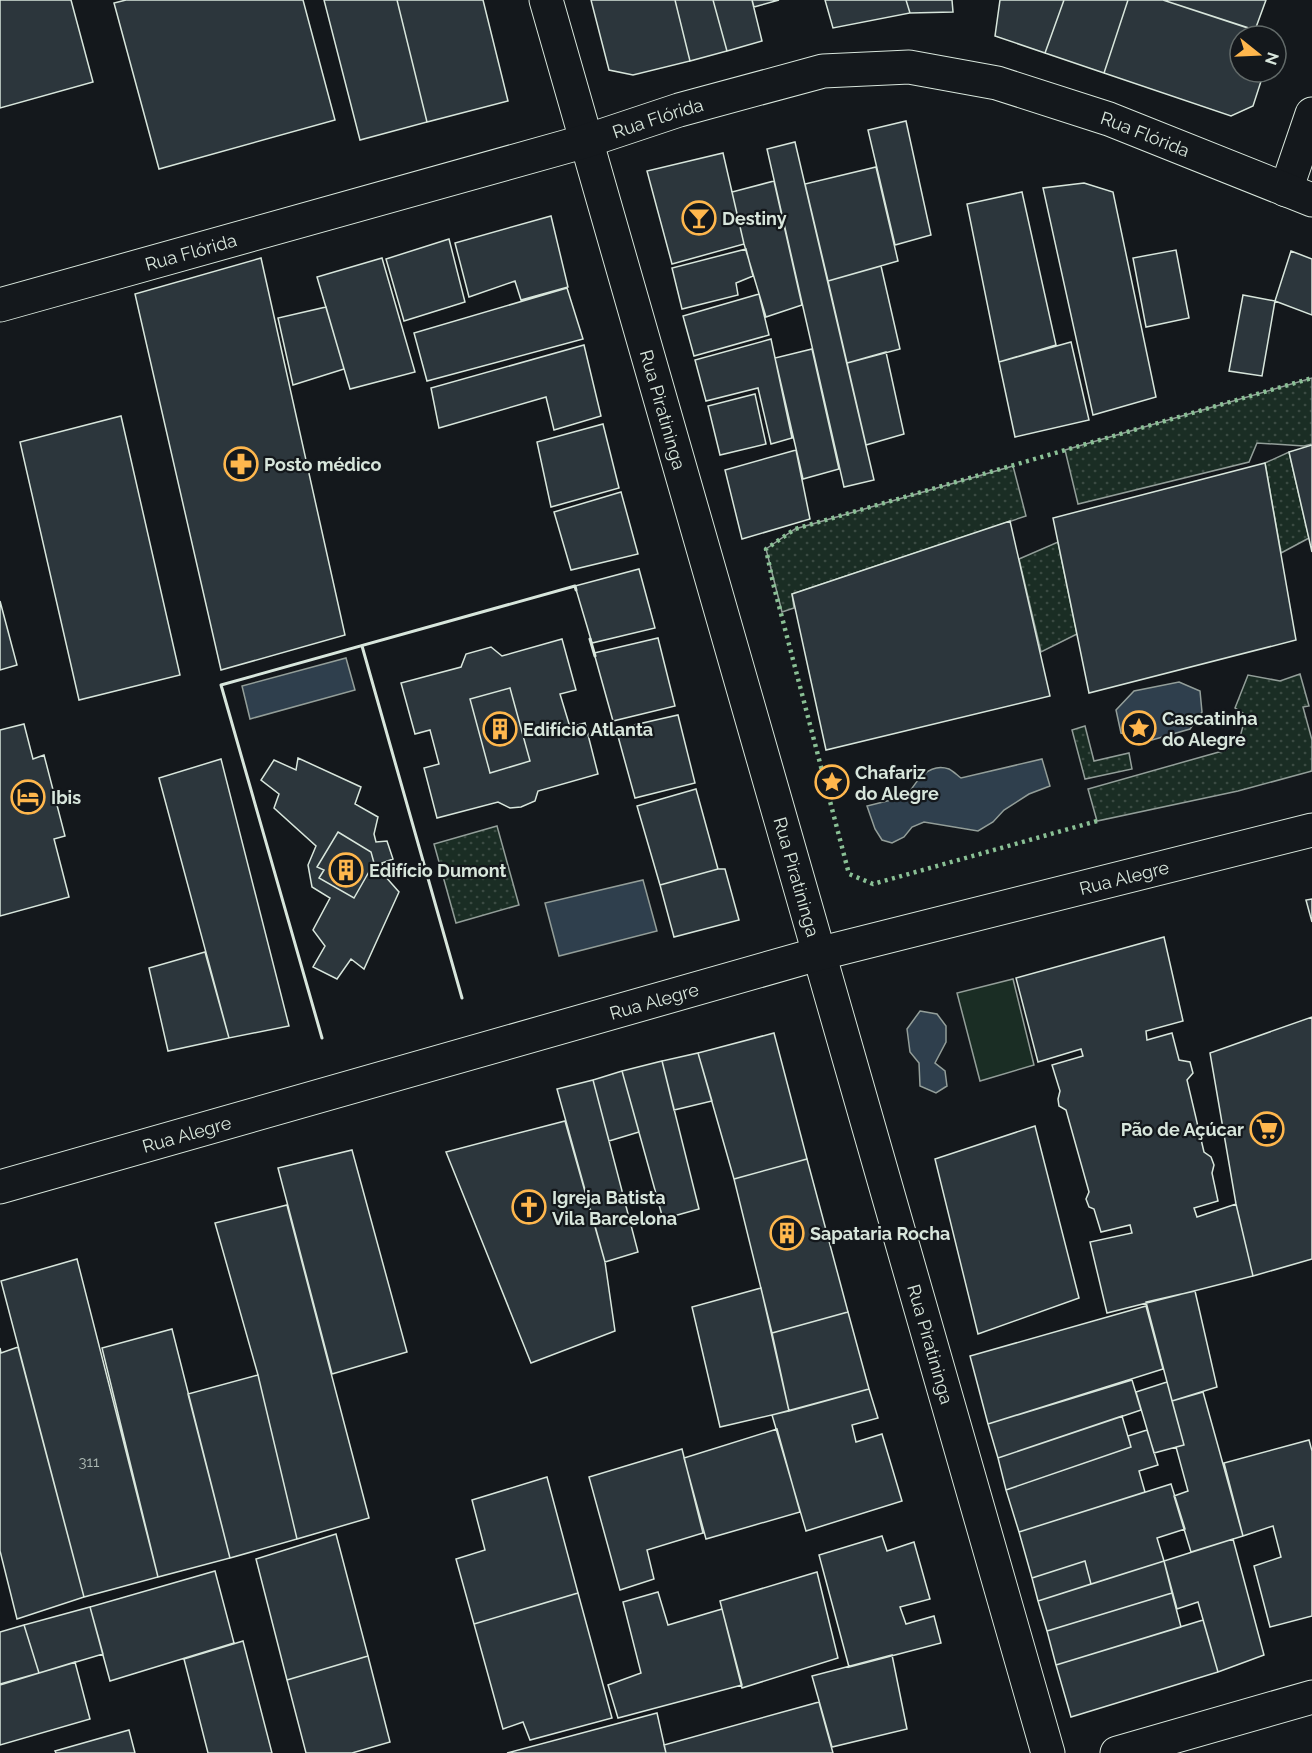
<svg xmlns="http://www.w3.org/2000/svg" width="1312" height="1753" font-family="Raleway,sans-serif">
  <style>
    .green { fill: url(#green-dots); stroke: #939e99; stroke-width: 1.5 }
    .pitch { fill: #1a2d24; stroke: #939e99; stroke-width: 1.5 }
    .water { fill: #2f3f4d; stroke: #939e99; stroke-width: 1.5 }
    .building { fill: #2c363c; stroke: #d8e6dc; stroke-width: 1.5 }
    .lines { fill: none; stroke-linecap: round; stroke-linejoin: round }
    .minor-casing { stroke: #d8e6dc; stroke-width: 35 }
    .tertiary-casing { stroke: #d8e6dc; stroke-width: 35 }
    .primary-casing { stroke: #d8e6dc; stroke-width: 35 }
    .minor { stroke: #14181c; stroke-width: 33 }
    .tertiary { stroke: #14181c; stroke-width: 33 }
    .primary { stroke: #14181c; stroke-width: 33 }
    .hedge { stroke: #8ac095; stroke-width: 4.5; stroke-dasharray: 3 4.5; stroke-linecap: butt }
    .wall { stroke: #d8e6dc; stroke-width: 3 }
    .labels { text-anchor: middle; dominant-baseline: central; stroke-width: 4.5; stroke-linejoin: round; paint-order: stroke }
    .number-label { font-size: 15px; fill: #adbab4 }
    .street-label { font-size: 18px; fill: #d8e6dc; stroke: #14181c }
    .poi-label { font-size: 18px; font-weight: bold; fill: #d8e6dc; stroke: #14181c; text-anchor: start }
  </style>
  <defs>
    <pattern id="green-dots" width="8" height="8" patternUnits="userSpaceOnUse" patternTransform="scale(1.5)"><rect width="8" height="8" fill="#1a2d24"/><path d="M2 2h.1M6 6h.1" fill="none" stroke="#3b4b43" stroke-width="1.8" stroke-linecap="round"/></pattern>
  </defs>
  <rect width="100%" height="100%" fill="#14181c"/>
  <path class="green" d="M1312,378V444L1304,446L1257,443L1249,462L1078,504L1065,450Z
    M1289,452L1309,538L1281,553L1265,463Z
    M1013,466L1026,516L792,594L794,608L782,612L766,549L795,529Z
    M1058,542L1077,634L1041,652L1019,559Z
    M1300,674L1309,706L1303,707L1312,740V771L1238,791L1097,821L1088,789L1226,750L1240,737L1246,715L1235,708L1248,675L1280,681Z
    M1085,726L1094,761L1129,753L1132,769L1085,779L1072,730Z
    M497,826L519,905L456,923L434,844Z"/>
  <path class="pitch" d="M1013,979L1034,1065L980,1081L957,993Z"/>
  <path class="water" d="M346,658L355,690L250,719L242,686Z
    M1179,682L1200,691L1202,712L1190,729L1152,740L1121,733L1116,710L1134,691Z
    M1042,759L1050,786L1029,794L1004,810L993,822L978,831L924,822L912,827L904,837L892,843L882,840L875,829L867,806L907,796C916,781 929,762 949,769C953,771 957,775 961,778Z
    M643,880L657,931L559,956L545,903Z
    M920,1011L937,1014L946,1026V1042L935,1063L945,1071L947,1086L936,1093L920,1086L919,1063L910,1052L907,1029Z"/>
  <path class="building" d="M0,0H71L93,82L0,108Z
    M126,0H303L335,120L159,169L114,3Z
    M324,0H397L427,122L360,140Z
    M397,0H483L508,101L427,122Z
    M591,0H675L690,61L633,75L609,70Z
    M675,0H713L727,51L690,61Z
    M713,0H752L762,41L727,51Z
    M752,0H779L754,7Z
    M825,0H906L910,13L833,28Z
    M906,0H952L953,12L910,13Z
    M1000,0H1064L1045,53L995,36Z
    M1064,0H1128L1104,73L1045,53Z
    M1128,0H1163L1272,36H1240V72H1264L1253,106L1231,116L1104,73Z
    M1163,0H1266L1255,30Z
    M906,121L931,235L895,245L868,130Z
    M795,142L874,480L844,487L767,149Z
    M723,153L744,244L672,264L647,171Z
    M876,167L898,261L828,281L805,184Z
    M774,181L802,305L766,317L744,244L732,192Z
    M1084,183L1113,192L1156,397L1093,415L1043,188Z
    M1022,192L1056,345L999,362L967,204Z
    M551,216L568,287L521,300L515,281L469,297L455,243Z
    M449,239L465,302L404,321L386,259Z
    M746,249L753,276L736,283L738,295L682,309L672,268Z
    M1176,250L1189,318L1146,327L1133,258Z
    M1291,251L1312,259V315L1275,301Z
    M261,258L345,635L221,670L135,294Z
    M382,258L415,372L350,389L317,277Z
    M881,266L900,349L847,363L828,281Z
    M567,288L583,339L427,381L414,333Z
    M759,294L769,335L694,356L683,316Z
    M1243,295L1275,301L1262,376L1229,371Z
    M326,307L344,369L293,385L278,318Z
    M771,339L792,438L771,444L758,388L706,401L695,360Z
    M1071,342L1089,420L1015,437L999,362Z
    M584,345L601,416L554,430L546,397L439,428L431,388Z
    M812,349L839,469L803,479L775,358Z
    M886,352L904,434L866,445L847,363Z
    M755,394L766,444L720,455L708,406Z
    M121,416L180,675L79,700L20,442Z
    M603,424L619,488L551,507L537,442Z
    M1312,445V552L1289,452Z
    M796,450L810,519L742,539L725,470Z
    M1265,463L1296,640L1089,693L1053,518Z
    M621,492L638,554L571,570L554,512Z
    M1010,521L1050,696L826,750L792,594Z
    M639,569L655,628L592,643L575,586Z
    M0,601L17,665L0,670Z
    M658,638L675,706L613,721L594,653Z
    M562,639L576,690L560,694L570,727L585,723L598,774L538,791L535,801L521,807L510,808L498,802L437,818L424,768L439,764L430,730L415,734L401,683L461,667L466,654L491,647L502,656Z
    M510,688L530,761L490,773L470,699Z
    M678,715L695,783L635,798L616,729Z
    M24,724L33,759L44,755L65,836L54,839L69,897L0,916V730Z
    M298,758L361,787L355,804L378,817L374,834L376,842L387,841L393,859L382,863L384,875L399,892L364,969L351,959L337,979L313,967L325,946L313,930L330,898L312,887L308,865L316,846L274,808L279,794L261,780L274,760L296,770Z
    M221,759L289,1026L229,1038L159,778Z
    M696,789L718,869L660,885L637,806Z
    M338,832L371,852L374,863L354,898L319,878L324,870L317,867Z
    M718,869H725L739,920L674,937L660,885Z
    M1312,899V922L1306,900Z
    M1164,937L1183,1021L1146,1031L1147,1040L1172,1033L1179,1060L1190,1062L1193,1073L1187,1080L1204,1152L1211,1157L1214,1165L1212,1173L1218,1201L1194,1208L1197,1217L1236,1204L1253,1276L1107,1313L1090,1242L1132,1233L1130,1225L1101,1232L1094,1209L1089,1207L1086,1199L1089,1192L1066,1110L1059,1106L1058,1099L1060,1091L1052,1065L1083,1056L1081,1049L1038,1062L1016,978Z
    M205,952L229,1038L168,1051L149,968Z
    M1312,1017V1259L1253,1276L1236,1204L1210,1053Z
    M774,1033L807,1159L734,1179L698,1053Z
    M698,1053L712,1101L674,1110L662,1061Z
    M662,1061L699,1209L663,1219L622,1071Z
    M622,1071L639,1132L609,1141L593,1080Z
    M593,1080L638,1252L605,1262L557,1089Z
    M565,1121L605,1262L615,1331L531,1363L446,1152Z
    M1035,1126L1079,1298L978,1334L935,1159Z
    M352,1150L407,1352L332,1374L278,1168Z
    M807,1159L848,1312L772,1333L734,1179Z
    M287,1205L369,1518L297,1539L258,1375L215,1223Z
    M77,1259L158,1577L84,1597L1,1281Z
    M761,1288L789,1411L720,1427L692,1307Z
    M1195,1291L1217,1387L1172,1401L1146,1302Z
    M1146,1306L1163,1369L988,1424L970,1356Z
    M848,1312L869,1389L789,1411L772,1333Z
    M172,1329L230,1558L158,1577L102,1348Z
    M18,1347L84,1597L17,1619L0,1551V1348L1,1353Z
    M258,1375L297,1539L230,1558L188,1394Z
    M1132,1380L1141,1410L998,1458L988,1424Z
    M1167,1382L1184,1445L1154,1453L1136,1392Z
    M869,1389L878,1418L852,1425L856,1442L882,1434L902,1501L806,1531L772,1415Z
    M1203,1392L1243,1536L1191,1552L1174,1496L1188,1491L1176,1447L1184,1445L1172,1401Z
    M1122,1416L1131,1447L1006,1490L998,1458Z
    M777,1429L800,1512L706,1539L684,1458Z
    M1147,1430L1158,1465L1139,1471L1145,1492L1019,1532L1006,1490L1131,1447L1128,1436Z
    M1309,1440L1312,1451V1616L1270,1627L1254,1566L1281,1557L1273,1526L1243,1536L1224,1463Z
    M682,1449L703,1533L647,1550L654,1579L620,1590L589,1477Z
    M547,1477L578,1593L474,1624L456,1559L485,1550L472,1500Z
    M1171,1484L1185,1529L1157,1538L1164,1561L1091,1584L1085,1561L1032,1578L1019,1532Z
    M336,1534L368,1656L287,1680L256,1559Z
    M882,1536L887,1551L914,1542L930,1599L900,1607L906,1624L934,1616L941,1643L849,1667L819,1555Z
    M1233,1539L1264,1655L1218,1672L1198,1602L1177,1609L1164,1561Z
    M1085,1561L1091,1584L1038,1601L1032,1578Z
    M1164,1561L1172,1593L1047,1631L1038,1601Z
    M215,1571L234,1643L110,1681L90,1607Z
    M817,1572L838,1658L742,1688L720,1601Z
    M658,1592L668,1625L722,1609L742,1685L618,1718L608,1685L641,1673L623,1602Z
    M578,1593L612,1718L530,1740L523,1722L503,1729L474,1624Z
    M1172,1593L1181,1627L1056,1665L1047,1631Z
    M90,1607L103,1654L39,1673L24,1625Z
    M1203,1620L1218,1672L1071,1717L1056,1665Z
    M24,1625L39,1673L0,1684V1632Z
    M243,1641L272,1753H208L184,1659Z
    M892,1655L907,1729L832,1747L812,1676Z
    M368,1656L390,1742L352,1753H306L287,1680Z
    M75,1662L90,1719L0,1745V1685Z
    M819,1702L833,1753H666L664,1745Z
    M657,1713L666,1753H507Z
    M129,1730L135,1753H56L55,1751Z"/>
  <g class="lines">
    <g class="minor-casing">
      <path id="minor" d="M1286,190L1312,114
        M1117,1753L1312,1697"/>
    </g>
    <g class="tertiary-casing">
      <g id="tertiary">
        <path id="s1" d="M546,0L1048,1753"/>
        <path id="s2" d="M0,305L586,141L679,110L823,71L909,67L997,83L1109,119L1312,200"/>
      </g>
    </g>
    <g class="primary-casing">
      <g id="primary">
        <path id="s3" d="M0,1187L818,954L1312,830"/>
      </g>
    </g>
    <use href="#minor" class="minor"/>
    <use href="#tertiary" class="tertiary"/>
    <use href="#primary" class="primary"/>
    <path class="hedge" d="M1097,821L873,884L849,874L773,583L766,549L795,529L1312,378"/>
    <path class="wall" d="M590,639L595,656
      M362,646L462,998
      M322,1038L221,685L575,586L576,590"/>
  </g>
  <defs>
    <g id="bar-ring" transform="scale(1.725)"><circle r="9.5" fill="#14181c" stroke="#ffb74d" stroke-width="1.5"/><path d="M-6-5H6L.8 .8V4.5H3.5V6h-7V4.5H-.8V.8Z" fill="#ffb74d"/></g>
    <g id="pharmacy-ring" transform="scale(1.725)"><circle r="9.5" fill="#14181c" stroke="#ffb74d" stroke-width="1.5"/><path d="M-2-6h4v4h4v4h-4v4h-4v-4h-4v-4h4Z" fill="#ffb74d"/></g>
    <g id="sight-ring" transform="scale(1.725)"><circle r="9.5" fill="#14181c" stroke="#ffb74d" stroke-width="1.5"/><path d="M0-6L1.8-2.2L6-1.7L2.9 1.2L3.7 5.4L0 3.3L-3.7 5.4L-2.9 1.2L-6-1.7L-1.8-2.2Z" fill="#ffb74d"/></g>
    <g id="building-ring" transform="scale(1.725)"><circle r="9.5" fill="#14181c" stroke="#ffb74d" stroke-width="1.5"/><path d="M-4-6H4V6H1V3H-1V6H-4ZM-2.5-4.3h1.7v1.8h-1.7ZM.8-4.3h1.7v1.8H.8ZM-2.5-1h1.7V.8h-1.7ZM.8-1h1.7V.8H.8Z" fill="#ffb74d"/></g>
    <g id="hotel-ring" transform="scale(1.725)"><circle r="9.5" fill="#14181c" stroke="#ffb74d" stroke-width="1.5"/><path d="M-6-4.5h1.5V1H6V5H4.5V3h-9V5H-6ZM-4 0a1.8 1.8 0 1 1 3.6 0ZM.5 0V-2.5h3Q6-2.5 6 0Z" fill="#ffb74d"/></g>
    <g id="supermarket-ring" transform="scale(1.725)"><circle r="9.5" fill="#14181c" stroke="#ffb74d" stroke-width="1.5"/><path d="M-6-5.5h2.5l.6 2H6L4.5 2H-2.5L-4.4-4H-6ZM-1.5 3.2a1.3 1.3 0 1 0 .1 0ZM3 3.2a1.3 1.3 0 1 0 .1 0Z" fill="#ffb74d"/></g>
    <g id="church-ring" transform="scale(1.725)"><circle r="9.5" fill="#14181c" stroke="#ffb74d" stroke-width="1.5"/><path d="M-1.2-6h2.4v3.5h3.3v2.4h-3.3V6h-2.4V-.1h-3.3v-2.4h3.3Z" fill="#ffb74d"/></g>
  </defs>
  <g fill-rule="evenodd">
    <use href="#bar-ring" x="699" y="218"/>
    <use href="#pharmacy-ring" x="241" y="464"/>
    <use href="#sight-ring" x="1139" y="728"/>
    <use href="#building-ring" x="500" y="729"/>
    <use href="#sight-ring" x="832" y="782"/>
    <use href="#hotel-ring" x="28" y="797"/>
    <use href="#building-ring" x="346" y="870"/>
    <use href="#supermarket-ring" x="1267" y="1129"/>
    <use href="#church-ring" x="529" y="1207"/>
    <use href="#building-ring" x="787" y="1233"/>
  </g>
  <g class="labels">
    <g class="number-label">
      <text x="89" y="1462">311</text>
    </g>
    <g class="street-label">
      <text stroke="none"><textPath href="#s2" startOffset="684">Rua Flórida</textPath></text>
      <text stroke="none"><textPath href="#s2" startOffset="1188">Rua Flórida</textPath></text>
      <text stroke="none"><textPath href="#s2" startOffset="198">Rua Flórida</textPath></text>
      <text stroke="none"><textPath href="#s1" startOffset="426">Rua Piratininga</textPath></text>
      <text stroke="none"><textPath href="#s1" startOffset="912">Rua Piratininga</textPath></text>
      <text stroke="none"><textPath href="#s3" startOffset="1166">Rua Alegre</textPath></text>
      <text stroke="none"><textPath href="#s3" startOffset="680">Rua Alegre</textPath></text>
      <text stroke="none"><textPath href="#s3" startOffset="194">Rua Alegre</textPath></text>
      <text stroke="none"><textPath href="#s1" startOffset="1398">Rua Piratininga</textPath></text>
    </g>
    <g class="poi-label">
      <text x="722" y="218">Destiny</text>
      <text x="264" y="464">Posto médico</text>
      <text x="1162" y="718">Cascatinha<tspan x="1162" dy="21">do Alegre</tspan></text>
      <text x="523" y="729">Edifício Atlanta</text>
      <text x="855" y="772">Chafariz<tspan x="855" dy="21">do Alegre</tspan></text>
      <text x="51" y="797">Ibis</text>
      <text x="369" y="870">Edifício Dumont</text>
      <text x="1244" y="1129" text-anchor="end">Pão de Açúcar</text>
      <text x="552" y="1197">Igreja Batista<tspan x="552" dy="21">Vila Barcelona</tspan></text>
      <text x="810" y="1233">Sapataria Rocha</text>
    </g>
  </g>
  <g transform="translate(1258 54) rotate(108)"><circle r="28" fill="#14181c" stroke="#626a69" stroke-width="1.5"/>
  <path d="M0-4.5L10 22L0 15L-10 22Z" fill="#ffb74d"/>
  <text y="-9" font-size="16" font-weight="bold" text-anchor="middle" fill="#d8e6dc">N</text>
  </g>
</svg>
